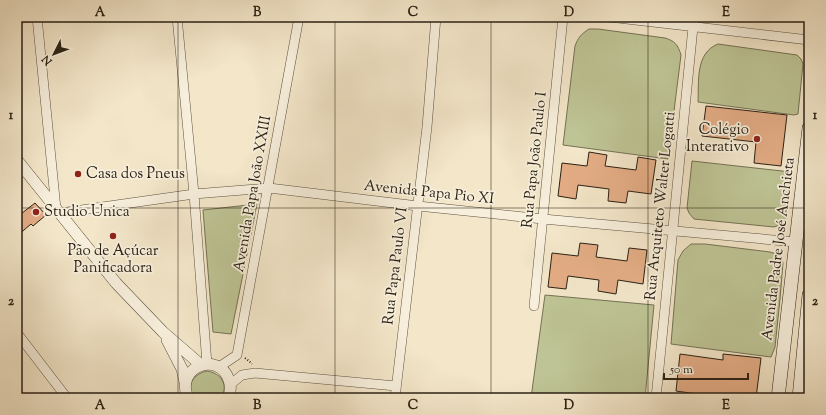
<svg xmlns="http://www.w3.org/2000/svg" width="826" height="415" font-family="'Sorts Mill Goudy',serif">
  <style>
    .green { fill: #bec495; stroke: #747254 }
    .building { fill: #e3ac85; stroke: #2b2114 }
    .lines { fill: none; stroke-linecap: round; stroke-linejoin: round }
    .minor-casing { stroke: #5d5241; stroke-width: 10 }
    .tertiary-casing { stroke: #5d5241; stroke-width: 12 }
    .secondary-casing { stroke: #2b2114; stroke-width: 14 }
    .path { stroke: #2b2114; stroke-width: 2; stroke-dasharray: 1 2; stroke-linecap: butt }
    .minor { stroke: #f7efdc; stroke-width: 9 }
    .tertiary { stroke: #f7efdc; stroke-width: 11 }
    .secondary { stroke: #f7efdc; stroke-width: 13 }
    .grid { fill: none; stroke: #2b2114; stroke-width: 1; stroke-opacity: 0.55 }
    .poi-dot { fill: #8f2418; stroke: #f7efdc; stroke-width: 1.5 }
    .labels { text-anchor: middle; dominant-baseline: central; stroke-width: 3.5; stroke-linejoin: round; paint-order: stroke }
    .poi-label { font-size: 15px; fill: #2b2114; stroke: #f7efdc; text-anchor: start }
    .street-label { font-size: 15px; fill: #2b2114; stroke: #f7efdc }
    .neatline { fill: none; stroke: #2b2114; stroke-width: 1.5 }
    .grid-label { font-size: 13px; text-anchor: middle; font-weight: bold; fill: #2b2114 }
  </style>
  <rect width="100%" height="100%" fill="#f3e6c9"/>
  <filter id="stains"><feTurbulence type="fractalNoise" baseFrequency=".005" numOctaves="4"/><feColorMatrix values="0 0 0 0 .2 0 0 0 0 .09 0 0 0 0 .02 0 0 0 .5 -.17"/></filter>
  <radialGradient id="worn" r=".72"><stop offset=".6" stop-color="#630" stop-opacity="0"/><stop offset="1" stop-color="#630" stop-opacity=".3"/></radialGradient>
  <path class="green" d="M589,29H598L665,38C675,41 678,45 681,55L668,159L563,145L575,46C578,38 581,34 589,29Z
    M718,44L797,55L801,59L803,64L798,114L794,115L698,102C699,82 695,53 718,44Z
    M692,161L791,172L785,221L780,225L774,227L694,219L689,213L687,208Z
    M257,204L231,334L213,332L203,210Z
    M691,244H705L770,252L780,255L783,263L780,299L775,347L771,357L671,344L678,260L683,251Z
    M545,295L654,305L645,398H531Z
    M207,371C221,373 229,385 221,398H194C185,385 194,374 207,371Z"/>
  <path class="building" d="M706,106L787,115L781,166L754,163L756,142L702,136Z
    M589,152L607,155L605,166L636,170L638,157L656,160L651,194L628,191L626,203L608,201L609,189L578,185L576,199L558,196L562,163L587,166Z
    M35,203L46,215L33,226L31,224L17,236V217Z
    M580,243L598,245L596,257L627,261L629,248L647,250L643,284L618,280L616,294L598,291L599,280L568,276L566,289L548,287L552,253L578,256Z
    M680,354L723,360V354L761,358L756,398H718V397L676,391Z"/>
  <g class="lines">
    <g class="minor-casing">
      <path id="minor" d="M37,17L56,209
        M177,17L194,194L207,364
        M609,17L809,40
        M17,19L30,17
        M60,213L194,194L269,188L418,206L543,219L796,242
        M534,306L563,17
        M17,333L67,398
        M219,367L237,355L299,17
        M231,384L242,375L255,373L396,386
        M395,398L427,127L436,17
        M656,398L694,17"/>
    </g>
    <g class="tertiary-casing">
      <path id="tertiary" d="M17,160L116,283L163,332L201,365
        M167,340L182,369L185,382
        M188,398C174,367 219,350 229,380C231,386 231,392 228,398"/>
    </g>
    <g class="secondary-casing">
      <path id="secondary" d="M778,398L809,128
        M799,398L809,295"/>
    </g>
    <path class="path" d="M245,358L249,361L252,364"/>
    <use href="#minor" class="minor"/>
    <use href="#tertiary" class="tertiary"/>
    <use href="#secondary" class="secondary"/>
  </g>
  <path class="grid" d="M178,17V398M335,17V398M491,17V398M648,17V398M17,208H809"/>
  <g class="poi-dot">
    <circle cx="757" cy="139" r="4"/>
    <circle cx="78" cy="174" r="4"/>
    <circle cx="36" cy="212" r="4"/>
    <circle cx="113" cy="236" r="4"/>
  </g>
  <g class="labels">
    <g class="poi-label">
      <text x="749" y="130" text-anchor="end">Colégio<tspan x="749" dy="17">Interativo</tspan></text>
      <text x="86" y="174">Casa dos Pneus</text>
      <text x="44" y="212">Studio Unica</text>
      <text x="113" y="251" text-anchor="middle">Pão de Açúcar<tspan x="113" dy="17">Panificadora</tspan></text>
    </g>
    <g class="street-label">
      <text transform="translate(535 160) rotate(-84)">Rua Papa João Paulo I</text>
      <text transform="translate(429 193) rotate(6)">Avenida Papa Pio XI</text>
      <text transform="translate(253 194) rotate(-80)">Avenida Papa João XXIII</text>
      <text transform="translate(661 206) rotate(-84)">Rua Arquiteto Walter Logatti</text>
      <text transform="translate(779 249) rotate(-83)">Avenida Padre José Anchieta</text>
      <text transform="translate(396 266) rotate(-83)">Rua Papa Paulo VI</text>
    </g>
  </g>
  <rect width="826" height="415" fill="none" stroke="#f3e6c9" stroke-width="44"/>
  <g transform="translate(54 54) rotate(228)" stroke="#f7efdc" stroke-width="3" paint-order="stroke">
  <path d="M0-3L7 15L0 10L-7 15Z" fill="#2b2114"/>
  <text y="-6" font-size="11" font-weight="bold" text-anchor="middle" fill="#2b2114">N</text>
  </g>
  <path d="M664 373v6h84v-6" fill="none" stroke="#2b2114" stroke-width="2"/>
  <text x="670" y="373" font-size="12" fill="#2b2114" stroke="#f7efdc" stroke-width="3" paint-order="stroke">50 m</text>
  <rect x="22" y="22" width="782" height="371" class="neatline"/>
  <g class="grid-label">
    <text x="100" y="16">A</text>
    <text x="257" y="16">B</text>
    <text x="413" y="16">C</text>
    <text x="569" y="16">D</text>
    <text x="726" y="16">E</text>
    <text x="11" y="119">1</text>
    <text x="815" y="119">1</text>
    <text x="11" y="305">2</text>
    <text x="815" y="305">2</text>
    <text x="100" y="409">A</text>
    <text x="257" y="409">B</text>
    <text x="413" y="409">C</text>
    <text x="569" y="409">D</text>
    <text x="726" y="409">E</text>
  </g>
  <rect width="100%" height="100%" filter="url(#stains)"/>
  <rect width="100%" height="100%" fill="url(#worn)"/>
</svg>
